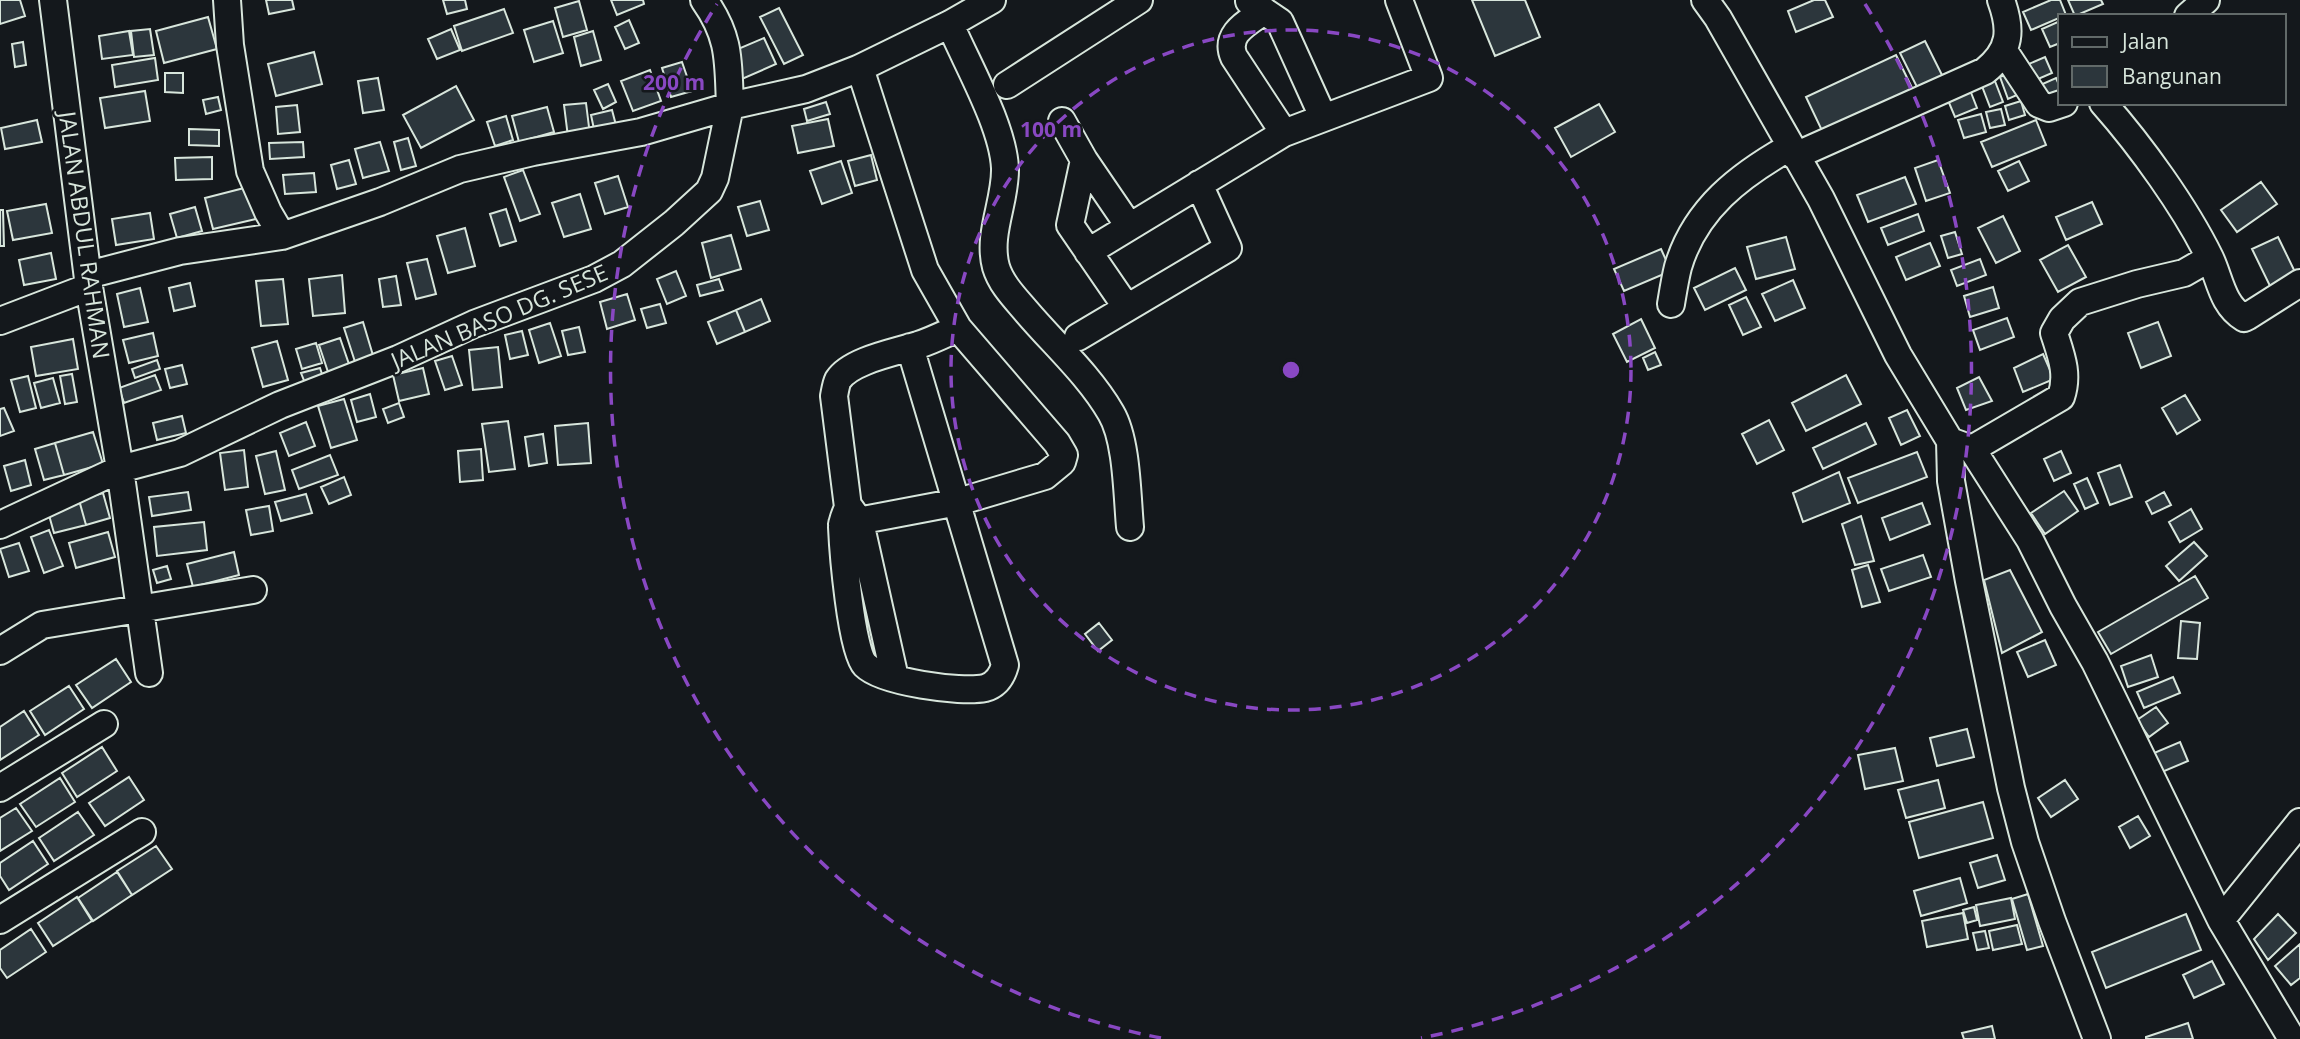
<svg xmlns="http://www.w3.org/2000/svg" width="2300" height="1039" font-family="'Open Sans',sans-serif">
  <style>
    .building { fill: #2c363c; stroke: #d8e6dc; stroke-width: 2 }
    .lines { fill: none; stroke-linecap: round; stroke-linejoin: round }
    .minor-casing { stroke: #d8e6dc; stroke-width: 30 }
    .minor { stroke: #14181c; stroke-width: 26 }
    .ring { fill: none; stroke: #8948c3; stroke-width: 3.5; stroke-dasharray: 12 9 }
    .labels { text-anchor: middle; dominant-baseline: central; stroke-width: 5; stroke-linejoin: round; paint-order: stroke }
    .street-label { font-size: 23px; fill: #d8e6dc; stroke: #14181c }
    .centre { fill: #8948c3; stroke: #14181c; stroke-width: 3.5 }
    .ring-label { font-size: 21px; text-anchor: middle; font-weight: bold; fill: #8948c3; stroke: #14181c; stroke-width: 5; stroke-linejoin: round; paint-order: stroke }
  </style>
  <rect width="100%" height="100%" fill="#14181c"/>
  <path class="building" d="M0,0H20L25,16L0,24Z
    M266,0H292L294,9L269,14Z
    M443,0H465L467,9L447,14Z
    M611,0H643L644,4L617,15Z
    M1472,0H1525L1540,37L1495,56Z
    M1814,0H1825L1833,17L1796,32L1788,11Z
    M2051,0H2060L2066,15L2031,30L2023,12Z
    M2068,0H2101L2103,4L2075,16Z
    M579,1L587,30L563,37L555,8Z
    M779,8L803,55L784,64L760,17Z
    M504,9L513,33L462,51L454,26Z
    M208,17L217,49L164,63L156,31Z
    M629,20L639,43L625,49L615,27Z
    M553,21L563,53L534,62L524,30Z
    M2060,21V43L2050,47L2042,29Z
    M150,29L154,55L134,57L131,31Z
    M451,29L460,50L437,59L428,39Z
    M129,31L133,55L102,59L99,36Z
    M593,31L601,60L581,66L574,37Z
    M764,38L776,64L742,79L731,52Z
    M1925,41L1945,81L1920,93L1900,53Z
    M23,42L26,65L15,67L12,44Z
    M314,52L322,84L276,96L268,64Z
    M1896,55L1916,96L1826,139L1806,97Z
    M2045,57L2052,73L2031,82L2024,66Z
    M155,58L158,80L115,87L112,65Z
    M682,62L692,91L671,97L662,68Z
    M650,70L661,101L633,111L621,81Z
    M165,73H183V93L165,92Z
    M2009,73L2017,95L2008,99L2000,77Z
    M1993,76L2003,102L1990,107L1980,81Z
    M378,78L384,110L363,113L358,81Z
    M2056,78L2060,87V94L2045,101L2038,86Z
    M608,84L616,102L603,109L594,90Z
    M456,86L474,120L421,148L403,115Z
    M1970,90L1977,108L1955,117L1947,98Z
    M145,91L150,121L105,128L100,98Z
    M218,97L221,110L206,114L203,100Z
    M2021,101L2025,115L2009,120L2005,106Z
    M826,102L830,114L807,121L804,109Z
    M586,103L590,135L568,137L564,105Z
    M1599,104L1615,132L1571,157L1555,128Z
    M297,105L300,132L278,134L276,107Z
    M547,107L554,132L519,142L512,116Z
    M2001,109L2005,125L1990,128L1986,112Z
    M612,110L617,129L595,134L591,115Z
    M1981,114L1986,132L1964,138L1958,120Z
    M506,116L513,140L495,146L487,122Z
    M828,119L834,146L798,153L792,126Z
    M37,120L42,142L5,149L1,128Z
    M2036,120L2046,145L1992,167L1981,142Z
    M189,129L219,130V146L189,145Z
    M408,138L416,166L401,170L394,142Z
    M303,142L304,157L270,159L269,143Z
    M380,142L389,171L363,178L355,149Z
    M871,155L877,180L855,186L848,161Z
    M212,157V179L176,180L175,158Z
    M349,160L356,184L337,189L331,165Z
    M1938,160L1950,193L1926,201L1915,168Z
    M841,161L852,193L822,204L810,171Z
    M2019,161L2029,181L2008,191L1998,171Z
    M523,170L540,214L520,221L504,177Z
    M314,173L316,192L285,194L283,175Z
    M618,176L628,207L605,214L595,183Z
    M1905,177L1916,204L1868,222L1857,195Z
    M2261,182L2277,204L2237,232L2221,210Z
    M248,187L256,219L213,229L205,198Z
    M580,194L591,229L564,237L552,203Z
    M760,201L769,230L747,236L738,207Z
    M2092,202L2102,224L2066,240L2056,217Z
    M46,204L52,233L13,240L7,211Z
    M195,207L202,231L177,238L170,214Z
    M506,209L516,241L500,246L490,214Z
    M0,210H3L4,246H0Z
    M150,213L154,239L116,245L112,219Z
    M1918,214L1924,231L1888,245L1881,228Z
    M2003,216L2020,251L1996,263L1978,228Z
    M465,228L475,266L448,273L437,236Z
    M1955,232L1962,254L1948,258L1941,236Z
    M731,235L741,269L711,278L702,243Z
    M1786,237L1795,269L1756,279L1747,247Z
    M2278,237L2296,274L2270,286L2252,249Z
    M1930,243L1940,266L1906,280L1896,257Z
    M2068,245L2086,277L2058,292L2040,260Z
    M1661,249L1671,271L1624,291L1614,269Z
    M51,253L56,279L24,285L19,260Z
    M427,259L436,294L416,299L407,263Z
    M1980,259L1986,275L1957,286L1951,270Z
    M1735,268L1746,290L1705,310L1694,288Z
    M676,271L686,296L667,304L657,279Z
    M342,275L345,313L313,316L309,279Z
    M396,276L401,305L383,307L379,279Z
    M283,279L288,324L261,326L256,281Z
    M719,279L723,290L700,296L697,285Z
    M1793,280L1805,308L1775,321L1762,294Z
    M190,283L195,306L174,311L169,288Z
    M1993,287L1999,308L1970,317L1964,296Z
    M140,288L148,322L124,327L117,294Z
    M627,294L635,320L607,329L600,302Z
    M1746,297L1761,327L1743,335L1729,305Z
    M761,299L770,321L745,332L736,310Z
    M660,304L666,323L647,328L641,309Z
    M736,310L745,332L717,344L708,322Z
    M2007,318L2014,337L1980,350L1973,330Z
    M1641,319L1655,348L1627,362L1613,334Z
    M363,322L375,362L357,368L344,328Z
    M2158,322L2171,356L2141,368L2128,333Z
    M550,323L561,356L539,363L529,330Z
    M579,327L585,352L568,355L562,331Z
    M522,331L528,355L510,359L505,335Z
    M153,333L158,356L129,363L123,340Z
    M340,338L351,370L330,378L319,345Z
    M73,339L78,369L36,376L31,347Z
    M277,341L288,380L263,387L252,348Z
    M316,343L322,363L302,369L296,349Z
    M498,347L502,387L473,390L469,350Z
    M1655,352L1661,365L1648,370L1643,358Z
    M2043,354L2054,379L2023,392L2014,368Z
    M452,356L462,385L445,390L435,361Z
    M157,360L160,369L135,378L132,369Z
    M182,365L187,384L170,388L165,369Z
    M320,368L323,377L305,383L301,373Z
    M423,368L429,394L399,401L393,375Z
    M72,374L77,402L65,404L60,376Z
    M155,375L161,390L124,403L119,388Z
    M1846,375L1861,404L1806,431L1792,403Z
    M28,376L36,408L20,412L11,380Z
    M1979,377L1992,401L1966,410L1957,388Z
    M53,378L60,403L41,408L34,383Z
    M370,394L376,417L357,422L351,400Z
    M2185,395L2200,420L2177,434L2162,408Z
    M344,399L357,440L331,448L318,406Z
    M399,403L404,417L388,423L383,409Z
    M4,408L14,431L0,436V409Z
    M1907,410L1920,436L1901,445L1889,418Z
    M182,416L186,433L157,440L153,423Z
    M1769,420L1784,450L1757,464L1742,434Z
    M508,421L515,469L489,472L482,424Z
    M306,422L315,446L289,456L280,433Z
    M588,423L591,463L558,465L555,426Z
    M1866,423L1876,444L1823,469L1813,448Z
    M93,432L103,464L64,475L55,443Z
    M543,434L547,463L529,466L525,437Z
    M55,443L64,475L44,480L35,449Z
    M481,449L483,480L460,482L458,451Z
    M244,450L248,487L225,490L220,453Z
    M276,451L285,490L265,494L256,456Z
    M2061,451L2071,473L2054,481L2044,459Z
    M1917,452L1927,477L1858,503L1848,478Z
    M330,455L338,475L299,489L292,470Z
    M25,460L31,485L11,491L4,466Z
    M2120,465L2132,497L2110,505L2098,473Z
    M1839,472L1850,503L1803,522L1793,493Z
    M344,477L351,495L329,504L321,487Z
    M2087,478L2098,503L2085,509L2074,484Z
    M2064,491L2078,511L2045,534L2031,513Z
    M188,492L191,510L152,516L149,497Z
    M2164,492L2171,505L2152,514L2146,502Z
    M103,493L110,518L86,525L79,500Z
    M306,494L312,513L281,521L275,502Z
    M79,500L86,525L54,533L47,508Z
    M1922,503L1930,524L1890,540L1882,518Z
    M269,506L273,531L251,535L246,510Z
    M2191,509L2202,529L2180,542L2169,522Z
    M1861,516L1874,561L1855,565L1842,524Z
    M204,522L207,550L157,556L154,527Z
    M49,530L63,566L44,573L31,537Z
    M108,532L115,557L76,568L69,543Z
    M2194,542L2207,556L2179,581L2166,566Z
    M19,543L29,571L9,577L0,549Z
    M234,552L239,575L193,587L187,564Z
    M1923,555L1931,577L1889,591L1881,569Z
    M1868,565L1880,602L1862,607L1852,570Z
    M167,566L171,579L157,583L153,570Z
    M2010,570L2042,632L2002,653L1984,580Z
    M2195,576L2208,598L2111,654L2098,632Z
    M2181,621L2200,623L2197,659L2178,658Z
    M1099,623L1112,640L1098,651L1085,634Z
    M2045,640L2056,665L2028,677L2017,652Z
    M2151,655L2158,677L2128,687L2121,666Z
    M116,659L131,682L92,708L76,685Z
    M2173,677L2180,693L2144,708L2137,692Z
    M69,686L84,709L45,735L30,711Z
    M2156,707L2168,723L2149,737L2137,720Z
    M24,711L39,735L0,760V727Z
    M1967,729L1974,757L1937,766L1930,738Z
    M2180,742L2188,761L2162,772L2154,753Z
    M102,747L117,771L77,797L62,773Z
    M1895,748L1903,781L1865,789L1858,755Z
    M129,777L144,800L105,826L89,803Z
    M60,778L75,802L36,827L20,804Z
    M1938,780L1945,808L1906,818L1898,790Z
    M2065,780L2078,799L2051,817L2038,798Z
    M1983,802L1993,838L1919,858L1909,822Z
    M16,808L32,831L0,851V818Z
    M78,812L94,835L54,861L39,838Z
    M2138,816L2150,836L2130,848L2119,827Z
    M33,841L48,864L9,890L0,876V863Z
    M156,846L172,869L132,895L117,871Z
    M1997,855L2005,880L1978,888L1970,863Z
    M117,872L132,895L93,921L78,898Z
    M1960,878L1967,903L1921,916L1914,891Z
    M2028,894L2043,946L2027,950L2012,899Z
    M77,897L92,921L53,946L38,923Z
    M2011,898L2015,919L1980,926L1976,905Z
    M1974,907L1977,920L1967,923L1963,910Z
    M1963,913L1968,939L1927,947L1922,921Z
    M2186,914L2201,950L2106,988L2092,952Z
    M2278,914L2296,933L2268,960L2254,939Z
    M2017,925L2022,944L1993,950L1989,931Z
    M31,929L46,952L7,978L0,968V950Z
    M1985,931L1989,948L1977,950L1973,933Z
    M2300,944V978L2291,985L2275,966Z
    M2212,961L2224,984L2194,998L2183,975Z
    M2188,1023L2193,1039H2146V1037Z
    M1992,1026L1995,1039H1964L1962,1033Z"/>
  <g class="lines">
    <g class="minor-casing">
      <path id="minor" d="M53,0L89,287L120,469L149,673
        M227,0L230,45L250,171L268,212L282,236
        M1705,0L1718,18L1821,199L1898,355L1950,441L1951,481L1969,581L2011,788L2025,842L2052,921L2097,1039
        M1249,1L1280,22L1323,117
        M1264,11C1247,23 1224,34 1234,57L1284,133
        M2188,16L2206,0
        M950,24C967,64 1003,126 1005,168C1006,201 987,234 996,267C1001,284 1015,298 1026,311C1054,344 1089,375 1111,413C1127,440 1127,494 1130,527
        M2004,51L2039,104L2049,108L2064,103
        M1007,85L1139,0
        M2103,103C2141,146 2185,207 2210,258C2220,279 2222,305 2244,318L2248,316L2300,283
        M1062,121L1084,160L1070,225L1127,308
        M1795,156L1985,71C2011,50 2012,30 2001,0
        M1084,160L1129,226
        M1088,252L1284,133L1429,78L1399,0
        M88,275L180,251L282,236L380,202L460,169L533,152L641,132L730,106C728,62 731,38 704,0
        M1671,304C1673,292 1675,279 1678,267C1695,209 1740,175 1790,147
        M0,321L89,287
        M1078,337L1228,248L1199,184
        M910,347L1005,665C1002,676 996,685 985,688C960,693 882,682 865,665C851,651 843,550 842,527C842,520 846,513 848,507L834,396C835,391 836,384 838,380C851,360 897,352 918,345C931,341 945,334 958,328
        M1950,441L1972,449L2030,540L2063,606L2095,662L2221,920L2300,822
        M1972,449L2061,397C2069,374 2061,355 2054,333L2062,319L2080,302L2137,284L2184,273L2210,258
        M850,508L860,522L895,678
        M842,524L958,502L1045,476L1062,462L1064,455L1057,443L958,328L925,270L860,68
        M0,525L120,469L180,453L280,405L398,359L474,324L594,279L622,264L674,223L709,191L715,178L730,106L806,89L860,68L950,24L992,0
        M0,651L42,625L253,590
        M0,788L104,724
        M0,920L142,832
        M2221,920L2292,1039"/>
    </g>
    <use href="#minor" class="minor"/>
  </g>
  <g class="ring">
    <circle cx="1291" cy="370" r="340"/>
    <path d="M1161 1038A681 681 0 0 1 717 4M1865 4A681 681 0 0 1 1421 1038"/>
  </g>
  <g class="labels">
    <g class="street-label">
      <text transform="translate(85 235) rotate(82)">JALAN ABDUL RAHMAN</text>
      <text transform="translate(499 316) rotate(-23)">JALAN BASO DG. SESE</text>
    </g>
  </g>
  <circle cx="1291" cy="370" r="10" class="centre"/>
  <g class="ring-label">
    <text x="674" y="90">200 m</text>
    <text x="1051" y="137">100 m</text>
  </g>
  <rect x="2058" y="14" width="228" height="91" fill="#14181c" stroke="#626a69" stroke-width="2"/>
  <rect x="2072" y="37" width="35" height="10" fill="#14181c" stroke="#626a69" stroke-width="2"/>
  <text x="2122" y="49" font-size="21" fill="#d8e6dc">Jalan</text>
  <rect x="2072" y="66" width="35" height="21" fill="#2c363c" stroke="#626a69" stroke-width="2"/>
  <text x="2122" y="84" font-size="21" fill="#d8e6dc">Bangunan</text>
</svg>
